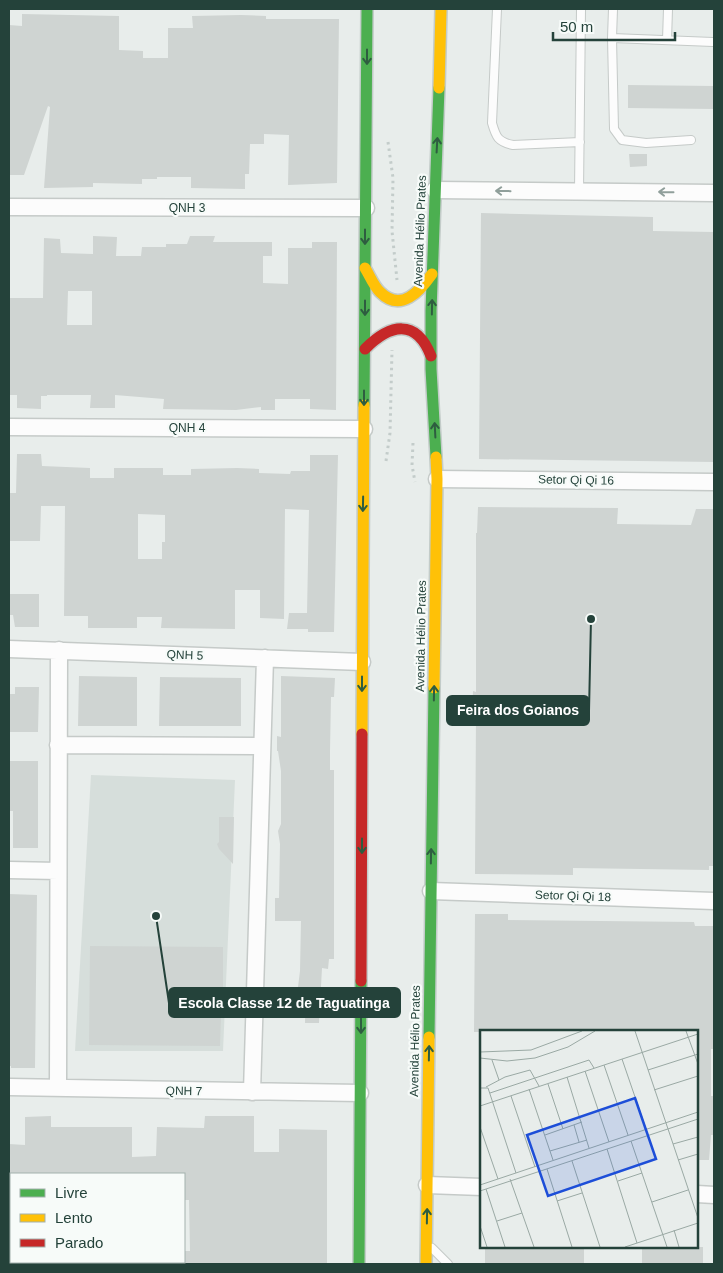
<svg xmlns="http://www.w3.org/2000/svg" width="723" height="1273" font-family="Helvetica,sans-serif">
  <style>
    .built { fill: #d6dedb }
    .building { fill: #cfd4d2; fill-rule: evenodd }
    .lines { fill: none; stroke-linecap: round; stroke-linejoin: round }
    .lane-casing { stroke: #c5cac8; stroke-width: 10 }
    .street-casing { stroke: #c5cac8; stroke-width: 19 }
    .fast-casing { stroke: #c3ccc9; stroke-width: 14 }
    .slow-casing { stroke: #c3ccc9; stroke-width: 14 }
    .jam-casing { stroke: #c3ccc9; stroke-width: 14 }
    .path { stroke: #c3ccca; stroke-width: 3; stroke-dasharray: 2.5 4; stroke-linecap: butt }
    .lane { stroke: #fcfcfc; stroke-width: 8 }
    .street { stroke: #fcfcfc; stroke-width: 16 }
    .fast { stroke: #4caf50; stroke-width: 11 }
    .slow { stroke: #ffc107; stroke-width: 11 }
    .jam { stroke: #c62828; stroke-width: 11 }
    .oneway { stroke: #2e5d40 }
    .oneway2 { stroke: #909f9b }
    .labels { text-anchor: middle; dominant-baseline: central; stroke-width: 4.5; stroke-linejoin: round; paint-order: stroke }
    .street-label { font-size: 12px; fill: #24423a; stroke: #f7fbf9 }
    .inset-road { fill: none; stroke: #9aa9a4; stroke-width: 1 }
    .view { fill: #1d4ed8; fill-opacity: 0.15; stroke: #1d4ed8; stroke-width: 2.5 }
    .inset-edge { fill: none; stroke: #24423a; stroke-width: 2.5 }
    .leader { fill: none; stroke: #24423a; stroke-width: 2 }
    .callout-dot { fill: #24423a; stroke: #f7fbf9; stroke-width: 2 }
    .callout { fill: #24423a; stroke: #24423a; stroke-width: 2 }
    .callout-label { font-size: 14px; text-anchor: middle; font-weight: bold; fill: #fff }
  </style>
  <rect width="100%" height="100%" fill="#e8edeb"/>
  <path class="built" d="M91,775L235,780L223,1051H75Z"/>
  <path class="building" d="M22,14L119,16V50L143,51V58H168V28H193L192,16L241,15L266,16V19H339L337,183L288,185L289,135L264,134V144H250L249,174H245V189L191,188V177H157V179H142V184L93,183V187L44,188L50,107L48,106L24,175H9V25L22,26Z
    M628,85L714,86V109L628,108Z
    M629,154H647V166L630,167Z
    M481,213L653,217V231L714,232V462L479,459Z
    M93,236L117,237L116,256H141L142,247H166V244H187L190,236H215L213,242H272V256H263V283L288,284V248H312V242H337L336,410L310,409V399H275V410H261V407L236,410L163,409L164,399L115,395V408H90L91,395H47V396H41V409L17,408V395H9V298H43L44,238L60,239L61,253L93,254ZM68,291H92V325H67Z
    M17,454H41L42,466L90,468V478H114V468H163V475H191V469L237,468L259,469V473L290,474L291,471H310V455H338L334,632H308V629H287L289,613H307L309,510L285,509L284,619L260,618V590H235V629L161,628L162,617H137V628H88V616H64L65,506H41L40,541H9V493H16ZM138,514L165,515V542H162V559H138Z
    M478,507L618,508L617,524L691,525L696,509H714V866H709V870L573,868V875L475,874L476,716H472L473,691L476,692V533H477Z
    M9,594H39V627H15L13,615H9Z
    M79,676L137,677V726H78Z
    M281,676L335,678L334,697H331L330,751V770H334V959H329L328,969L322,968L319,1023H305L306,987H298L300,971L301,921H275V898H279L280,844L278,831L281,824V771L278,751H277V736L281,737Z
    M160,677L241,678V726H159Z
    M15,687H39L38,732H9V694H15Z
    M9,761H38V848H13V811H9Z
    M219,817H234L233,864L219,849L217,844L219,842Z
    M9,894L37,895L35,1068H11V1066H9Z
    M475,914H508V920L694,922L695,926H714V1049H711V1096H714V1135H711L709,1160H697V1032H474Z
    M90,946L223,947V1016H221L220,1046L89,1045Z
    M51,1116V1127H132V1157L156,1156L157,1127L204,1128L205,1116H254V1152H279V1129L327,1130V1264H184V1251H190L189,1200H184V1174H9V1144L25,1145V1117Z
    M485,1247H584V1264H485Z
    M642,1247H703V1264H642Z"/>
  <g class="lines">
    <g class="lane-casing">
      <path id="lane" d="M497,9L492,123C496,137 498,142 513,145L580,142
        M613,9L612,38L614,129L622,140L646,143L691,140
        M612,38L713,42
        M667,40L668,9
        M579,191L581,9
        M432,1248L448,1264"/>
    </g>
    <g class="street-casing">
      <path id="street" d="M435,190L714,193
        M9,207L366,208
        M9,427L364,429
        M437,479L714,482
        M9,649L362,662
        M58,745L262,746
        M9,870L58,871
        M431,891L714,901
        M9,1087L360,1093
        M58,1088L59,650
        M252,1092L265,658
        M427,1185L482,1187
        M697,1194L714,1195"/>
    </g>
    <g class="fast-casing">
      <path id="fast" d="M364,405L367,9
        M436,457L431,369V311L439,88
        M429,1037L434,688
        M359,1264L361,981"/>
    </g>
    <g class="slow-casing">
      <path id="slow" d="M439,88L441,9
        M365,268C370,276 373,285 380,292C401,313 420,291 432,274
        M434,688L437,479L436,457
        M362,734L364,405
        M426,1264L429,1037"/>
    </g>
    <g class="jam-casing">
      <path id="jam" d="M365,349C390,324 416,318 431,356
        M361,981L362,734"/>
    </g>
    <path class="path" d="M388,142L393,178L392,231L397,280
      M413,443L412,465L415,482
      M386,461L390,433L392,350"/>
    <use href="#lane" class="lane"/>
    <use href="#street" class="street"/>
    <use href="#fast" class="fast"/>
    <use href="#slow" class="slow"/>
    <use href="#jam" class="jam"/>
  </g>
  <defs><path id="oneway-shaft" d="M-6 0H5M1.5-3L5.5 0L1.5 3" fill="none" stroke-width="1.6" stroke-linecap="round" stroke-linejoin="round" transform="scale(1.25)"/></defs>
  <g class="oneway">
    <use href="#oneway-shaft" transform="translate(367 57) rotate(90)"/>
    <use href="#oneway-shaft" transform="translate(437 145) rotate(-87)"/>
    <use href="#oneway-shaft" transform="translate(365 237) rotate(90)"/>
    <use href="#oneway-shaft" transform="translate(432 307) rotate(-89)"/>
    <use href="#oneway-shaft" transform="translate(365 308) rotate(90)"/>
    <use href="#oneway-shaft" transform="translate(364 398) rotate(90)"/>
    <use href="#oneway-shaft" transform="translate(435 430) rotate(-93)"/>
    <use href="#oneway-shaft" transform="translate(363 504) rotate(91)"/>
    <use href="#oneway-shaft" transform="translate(362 684) rotate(90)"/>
    <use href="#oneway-shaft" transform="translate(434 693) rotate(-89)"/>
    <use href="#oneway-shaft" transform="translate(362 846) rotate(90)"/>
    <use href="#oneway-shaft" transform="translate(431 856) rotate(-89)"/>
    <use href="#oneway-shaft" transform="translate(361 1026) rotate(90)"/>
    <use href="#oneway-shaft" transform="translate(429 1053) rotate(-89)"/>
    <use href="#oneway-shaft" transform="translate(427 1216) rotate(-89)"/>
  </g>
  <g class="oneway2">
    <use href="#oneway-shaft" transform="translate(503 191) rotate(-179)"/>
    <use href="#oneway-shaft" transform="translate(666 192) rotate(-179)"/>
  </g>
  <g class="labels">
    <g class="street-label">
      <text x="187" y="208">QNH 3</text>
      <text transform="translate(420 231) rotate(-88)">Avenida Hélio Prates</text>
      <text x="187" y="428">QNH 4</text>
      <text transform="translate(576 480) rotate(1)">Setor Qi Qi 16</text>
      <text transform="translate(421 636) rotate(-89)">Avenida Hélio Prates</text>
      <text transform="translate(185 655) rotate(2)">QNH 5</text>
      <text transform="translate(573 896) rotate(2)">Setor Qi Qi 18</text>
      <text transform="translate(415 1041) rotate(-89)">Avenida Hélio Prates</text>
      <text transform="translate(184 1091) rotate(1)">QNH 7</text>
    </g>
  </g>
  <g transform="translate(480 1030)">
    <rect width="218" height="218" fill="#e8edeb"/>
    <path class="inset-road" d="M155,1L218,188M206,1L218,34M0,22L51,20L102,1M0,28L27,31L55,28L88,17L115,1M142,29L166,99M12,30L19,50M124,35L148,105M168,40L218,24M105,41L129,112M87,47L109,118M68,54L83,99M6,57L25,47L50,40L59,56M0,58H8L36,143M49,59L73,130M174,60L218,46M10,63L109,30L114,38M31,66L55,137M0,76L218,4M94,95L99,112M0,97L18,149M65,105L102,92M151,111L187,217M193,114L218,107M127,119L157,213M70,121L107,110M198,130L218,124M92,131L120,217M67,139L92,217M30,149L54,217M138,151L162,143M0,155L218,82M6,159L25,217M0,161L218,89M77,171L102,163M172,172L208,160M17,191L42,183M0,196L7,217M194,200L199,217M145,217L218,193"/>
    <path class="view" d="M155,68L176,129L68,166L47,105Z"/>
    <rect width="218" height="218" class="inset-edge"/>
  </g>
  <path class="leader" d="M591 619L589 711M156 916L169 1003"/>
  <g class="callout-dot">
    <circle cx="591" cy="619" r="5"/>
    <circle cx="156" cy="916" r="5"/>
  </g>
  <g class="callout">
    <rect x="447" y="696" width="142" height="29" rx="5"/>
    <rect x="169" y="988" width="231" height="29" rx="5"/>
  </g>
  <g class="callout-label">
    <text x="518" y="715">Feira dos Goianos</text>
    <text x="284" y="1008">Escola Classe 12 de Taguatinga</text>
  </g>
  <rect width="723" height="1273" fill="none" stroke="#24423a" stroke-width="20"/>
  <rect x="10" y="1173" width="175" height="90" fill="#f7fbf9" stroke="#a3b1ad"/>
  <rect x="20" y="1189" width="25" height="8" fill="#4caf50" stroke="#a3b1ad"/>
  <text x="55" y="1198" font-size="15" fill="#24423a">Livre</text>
  <rect x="20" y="1214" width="25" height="8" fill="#ffc107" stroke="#a3b1ad"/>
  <text x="55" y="1223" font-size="15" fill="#24423a">Lento</text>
  <rect x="20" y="1239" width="25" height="8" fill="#c62828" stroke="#a3b1ad"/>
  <text x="55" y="1248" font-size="15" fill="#24423a">Parado</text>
  <path d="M553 32v8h122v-8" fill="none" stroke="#24423a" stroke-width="2.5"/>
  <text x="560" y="32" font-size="15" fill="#24423a" stroke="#f7fbf9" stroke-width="4" paint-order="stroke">50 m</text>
</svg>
